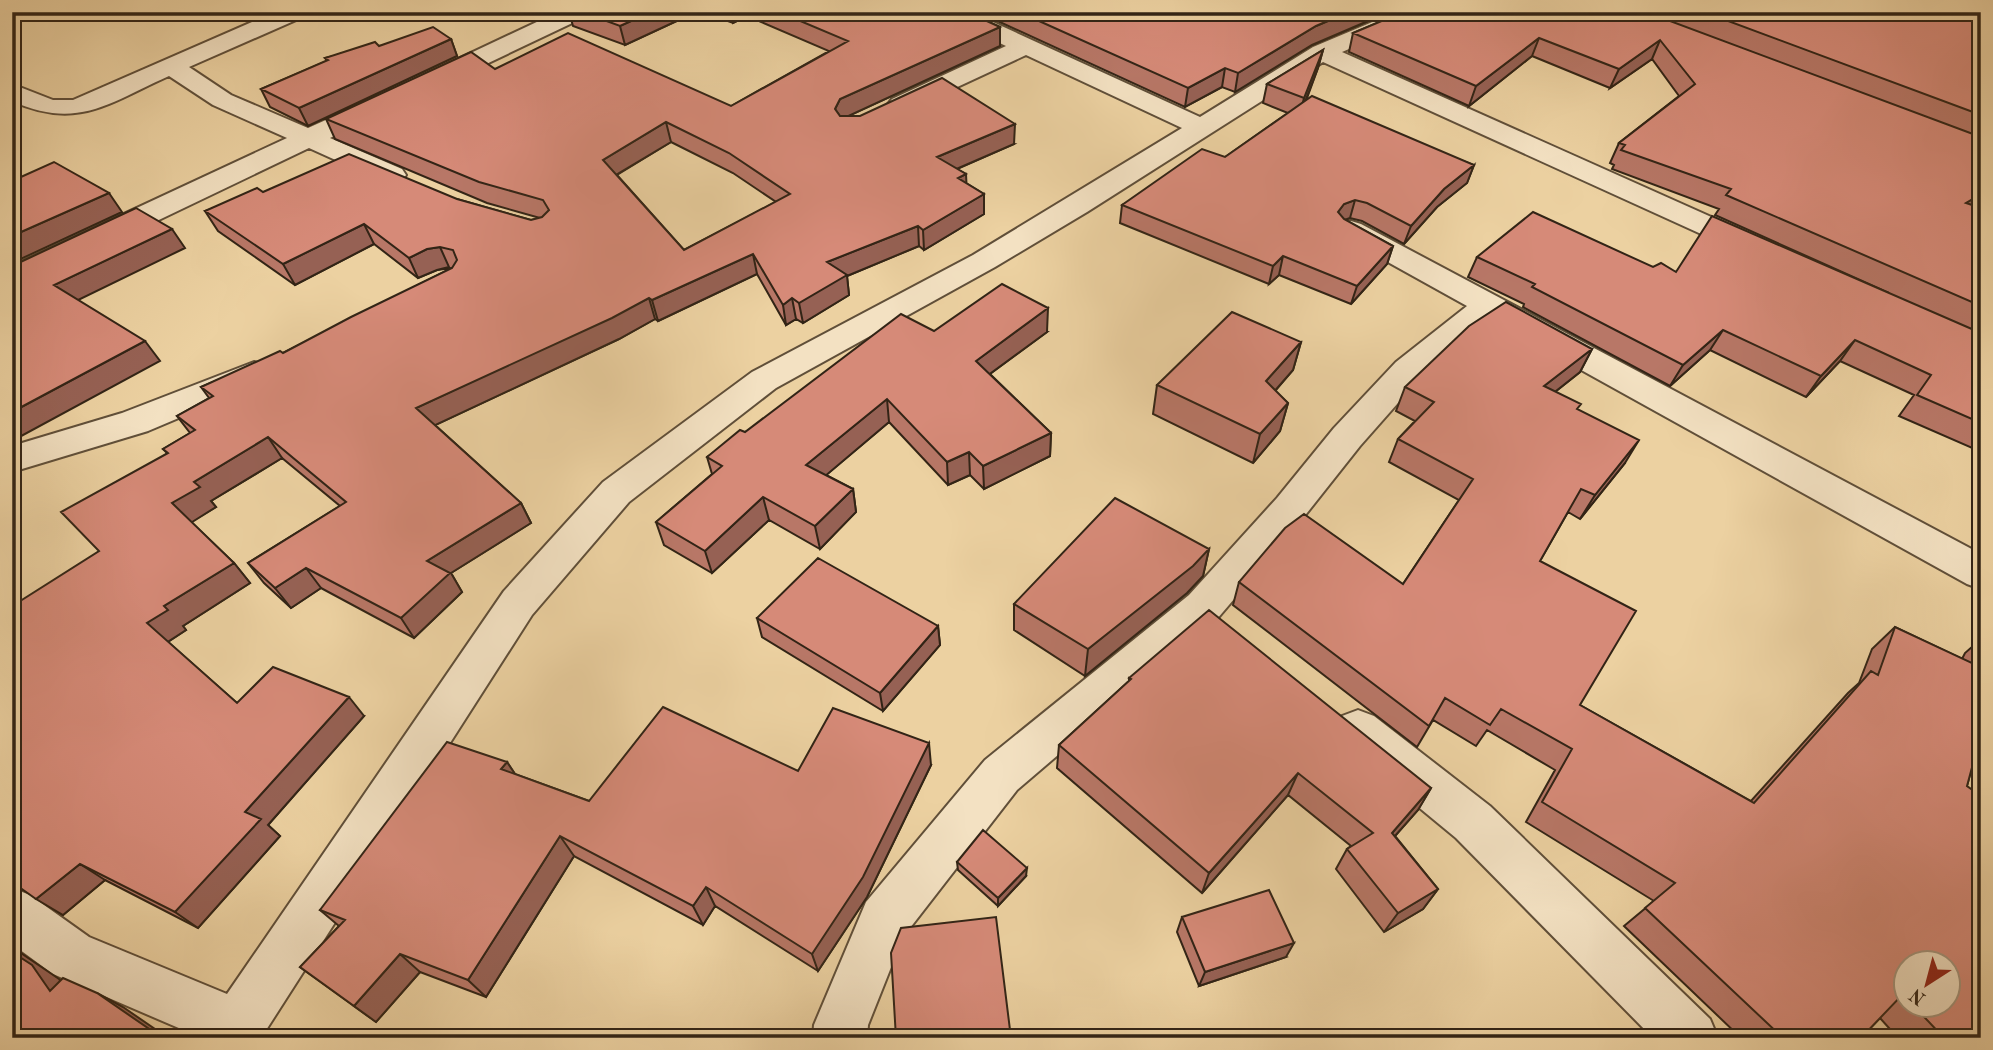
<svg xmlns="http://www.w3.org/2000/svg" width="1993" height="1050" font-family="'Old Standard TT',serif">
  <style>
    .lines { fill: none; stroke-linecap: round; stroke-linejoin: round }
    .minor-casing { stroke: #604f39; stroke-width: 4 }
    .minor { fill: #f3e1c2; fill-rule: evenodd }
    .wall { fill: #b87767; stroke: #322416; stroke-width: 2; fill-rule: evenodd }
    .shaded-wall { fill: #966154; stroke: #322416; stroke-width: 2 }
    .building { fill: #d68a78; stroke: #322416; stroke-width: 2; fill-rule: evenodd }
  </style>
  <rect width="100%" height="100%" fill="#ecd1a1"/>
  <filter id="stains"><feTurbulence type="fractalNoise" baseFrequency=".00286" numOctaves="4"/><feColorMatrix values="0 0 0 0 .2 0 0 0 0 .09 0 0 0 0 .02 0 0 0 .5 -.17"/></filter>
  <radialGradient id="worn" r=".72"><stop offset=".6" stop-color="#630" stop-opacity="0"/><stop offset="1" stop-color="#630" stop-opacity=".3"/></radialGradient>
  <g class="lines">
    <g class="minor-casing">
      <path id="minor" d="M275,12H306L303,17L189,67L231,95L308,128L370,100L379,97L388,100L392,105L388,110L330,138L402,169L406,175L402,181L392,183L382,181L309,148L23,285L12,287V266L287,138L213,105L169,76C110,102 78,131 12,101V84L53,100H73Z
        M558,12H588L585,17L442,85L433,87L424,85L421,80L424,75Z
        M941,12H971L1200,117L1313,47L1396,12H1427L1424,17L1342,52L1765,241L1769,247L1765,253L1754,256L1743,253L1323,62L1087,212L995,267L776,388L629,502L532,615L261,1038H202L53,974L12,944V888L30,895L89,937L227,994L504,591L603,482L752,372L973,255L1182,128L1026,55L910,109L901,112L892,109L888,104L892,99L1006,46L944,17Z
        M1351,221L1361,224L1981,554V589L1967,584L1491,320L1420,378L1360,446L1303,518L1217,619L1017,790L903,937L868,1025L867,1038H813L814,1025L866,902L985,760L1189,595L1277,498L1334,428L1396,362L1467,306L1341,236L1336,230L1341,224Z
        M254,362L266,365L271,373L266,381L148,431L12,472V446L122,413Z
        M1358,710L1374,716L1490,806L1710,1019L1718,1038H1653L1456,838L1342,744L1336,730L1342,716Z"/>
    </g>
    <use href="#minor" class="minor"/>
  </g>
  <path class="wall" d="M569,12H696L625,45L573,26Z
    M703,12H967L1000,27V46L848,116L1014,144L957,169L966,174V183L984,194V214L924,250L919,246L847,276L849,295L803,323L796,319L786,325L757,274L658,321L655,319L619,339L435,425L521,503L531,523L451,573L462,592L414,638L321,588L291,608L264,583L248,563L340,506L282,458L211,501L216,507L191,522L234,563L250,583L183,626L186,630L168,642L237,703L364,716L268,825L280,836L198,928L105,880L63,915L24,890L12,886V595L20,602L99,552L167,453L163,449L190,433L177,416L209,398L201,387L283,353L452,268L437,270L418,278L374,244L295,285L218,231L205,211L263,192L457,199L531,220L540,218L487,203L335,139L326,119L495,69L731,106L829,51L747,16L733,23ZM671,142L733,173L776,202L684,250L617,175Z
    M978,12H1389L1312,45L1235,92L1222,87L1185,107Z
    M1403,12H1981V204L1977,207L1981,208V450L1979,451L1899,416L1914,395L1840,361L1806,397L1710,350L1670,386L1523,307L1524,304L1468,277L1477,257L1653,267L1676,272L1889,293L1715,215L1719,209L1612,169L1614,165L1610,163L1619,143L1679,96L1652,59L1610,88L1532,56L1469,106L1349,52L1353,33Z
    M451,39L457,56L308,126L270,107L261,89L327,61L325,58L379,46Z
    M1323,50L1318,68L1306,101L1474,165L1467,183L1437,207L1404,244L1362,221L1350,218L1345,220L1393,246L1387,264L1351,304L1279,275L1269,284L1120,223L1122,205L1225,157L1288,113L1263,103L1267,84Z
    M934,331L1047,332L990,374L1051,433L1050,456L984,489L970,475L948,485L889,422L826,475L853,489L856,512L820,549L769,520L712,573L664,545L656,522L712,474L707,457L745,432Z
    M1301,342L1293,370L1275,391L1288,403L1280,431L1253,463L1153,414L1157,385Z
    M1592,349L1580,372L1555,392L1578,410L1625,463L1580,519L1568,512L1540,561L1580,705L1751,801L1848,693L1859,683L1872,649L1895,627L1962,659L1965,653L1981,639V734L1967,786L1981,1038H1898L1880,1018L1861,1038H1741L1624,926L1654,901L1526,822L1555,770L1487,730L1476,746L1433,720L1417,747L1233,605L1239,582L1403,584L1459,500L1389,462L1398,439L1415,421L1396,411L1405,387ZM1906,962L1948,1004H1906Z
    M1209,549L1203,576L1187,593L1085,676L1014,630V604Z
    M757,618L938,626L940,645L883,711L762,637Z
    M1129,678L1431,788L1418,810L1395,836L1438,889L1423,909L1384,932L1336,869L1347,849L1351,846L1288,795L1202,893L1057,768L1059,745L1129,681Z
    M507,762L515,774L589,801L798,771L931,765L867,897L818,971L715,906L703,925L574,856L486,997L420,972L376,1022L300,967L339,926L320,910Z
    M957,862L1026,876L998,906L958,870Z
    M1182,917L1286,957L1199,986L1177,932Z"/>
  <path class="shaded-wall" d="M651,12H696L625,45L620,26Z
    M731,12H746L747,16L733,23Z
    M1349,12H1389L1312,45L1235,92L1238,73L1316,26Z
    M1000,27V46L842,119L835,109L840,99Z
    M1539,38L1532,56L1469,106L1476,86Z
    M451,39L457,56L308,126L299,108Z
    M1660,40L1652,59L1610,88L1619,69Z
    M1323,50L1318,68L1299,117L1304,98Z
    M1225,68L1222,87L1185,107L1188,88Z
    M666,122L671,142L609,179L603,160Z
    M1015,124L1014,144L938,177L937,157Z
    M1474,165L1467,183L1437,207L1404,244L1411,226L1444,189Z
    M966,174L967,194L958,178Z
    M109,193L122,212L12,263V236Z
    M984,194V214L924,250L923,230Z
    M1981,194V204L1951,223L1966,203Z
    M1355,200L1350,218L1339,222L1338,212L1344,204Z
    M364,224L374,244L295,285L283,264Z
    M918,226L919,246L847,276L849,295L803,323L799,303L827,262Z
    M172,229L185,248L70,304L54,285Z
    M1393,246L1387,264L1351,304L1357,286Z
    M440,247L449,267L437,270L418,278L409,258L427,249Z
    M753,254L757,274L658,321L652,300Z
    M1283,256L1279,275L1269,284L1273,266Z
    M649,298L655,319L619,339L427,429L416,408Z
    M792,298L796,319L786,325L783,305Z
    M1048,308L1047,332L976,384V361Z
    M1723,330L1710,350L1670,386L1683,365Z
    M1855,340L1840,361L1806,397L1821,376Z
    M145,341L160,361L12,441V412Z
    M1301,342L1293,370L1259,409L1266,381Z
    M1592,349L1580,372L1532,410L1544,386Z
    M887,399L889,422L811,488L806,465Z
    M1288,403L1280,431L1253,463L1260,434Z
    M1051,433L1050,456L984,489L983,466Z
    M268,437L282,458L211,501L216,507L189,524L172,503L194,482Z
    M1639,440L1625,463L1580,519L1595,495Z
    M969,452L970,475L948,485L947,462Z
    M853,489L856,512L820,549L815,526Z
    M763,497L769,520L712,573L705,551Z
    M521,503L531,523L451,573L462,592L414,638L401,618L427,561Z
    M1209,549L1203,576L1187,593L1085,676L1088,649Z
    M234,563L250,583L183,626L186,630L166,643L147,623L164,606Z
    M306,568L321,588L291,608L275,588Z
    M12,595L21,603H17L12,598Z
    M938,626L940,645L883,711L880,693Z
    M349,697L364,716L268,825L280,836L198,928L175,912L245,812Z
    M929,743L931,765L867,897L818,971L812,954Z
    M507,762L521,783L501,769Z
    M1298,773L1288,795L1202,893L1209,873Z
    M1431,788L1418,810L1379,854L1392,833Z
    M560,836L574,856L486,997L468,980Z
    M80,864L105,880L63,915L36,899Z
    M1027,868L1026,876L998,906V898Z
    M706,887L715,906L703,925L693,906Z
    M1438,889L1423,909L1384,932L1398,913Z
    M1294,943L1286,957L1199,986L1205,972Z
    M12,947L59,979L77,1005L50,991L12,952Z
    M400,954L420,972L376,1022L354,1006Z
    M97,993L123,1007L168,1038H151Z"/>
  <path class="building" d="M582,12H651L620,26Z
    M779,12H967L1000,27L840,99L835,109L840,116H860L942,78L1015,124L937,157L966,174L958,178L984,194L923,230L918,226L827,262L847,275L799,303L792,298L783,305L753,254L652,300L649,298L612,318L416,408L521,503L427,561L450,573L401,618L306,568L275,588L248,563L346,502L268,437L194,482L200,487L172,503L234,563L164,606L168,610L147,623L237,703L273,667L349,697L245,812L261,819L175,912L80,864L36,899L12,882V598L17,603L99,551L61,512L168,453L163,449L195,430L177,416L213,396L201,387L280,351L283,353L351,317L452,268L457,260L453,250L440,247L427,249L409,258L364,224L283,264L205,211L257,188L263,192L349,154L457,199L531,220L542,217L549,210L543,200L479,182L326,119L471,52L495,69L568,33L731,106L848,41ZM666,122L729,153L790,194L684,250L603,160Z
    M1019,12H1349L1316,26L1238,73L1225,68L1188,88Z
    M1403,12H1646L1981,137V194L1966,203L1981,208V306L1726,195L1731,189L1621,150L1625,145L1619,143L1695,84L1660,40L1619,69L1539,38L1476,86L1353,33Z
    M1704,12H1981V115Z
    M433,27L451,39L299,108L261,89L328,60L325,58L375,42L379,46Z
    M1323,50L1304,98L1267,84Z
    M1312,96L1474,165L1444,189L1411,226L1367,203L1355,200L1344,204L1338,212L1344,219L1393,246L1357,286L1283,256L1273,266L1122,205L1202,149L1225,157Z
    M54,162L109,193L12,236V181Z
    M136,208L172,229L54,285L145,341L12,412V266Z
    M1533,212L1653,267L1661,263L1676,272L1712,216L1981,333V423L1917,395L1931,375L1855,340L1821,376L1723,330L1683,365L1532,287L1535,284L1477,257Z
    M1002,284L1048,308L976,361L1051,433L983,466L969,452L947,462L887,399L806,465L853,489L815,526L763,497L705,551L656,522L722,466L707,457L740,430L745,432L901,314L934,331Z
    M1506,302L1592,349L1544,386L1581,404L1577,409L1639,440L1595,495L1581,489L1540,561L1636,611L1580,705L1754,803L1871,671L1878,675L1895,627L1976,665L1981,654V734L1967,786L1981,796V1038H1944L1912,1004H1948V962H1906V998L1902,995L1861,1038H1783L1645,908L1675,883L1542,802L1572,749L1501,709L1490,725L1445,698L1429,726L1239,582L1285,528L1304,514L1403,584L1473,479L1398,439L1434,402L1405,387L1469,326Z
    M1232,312L1301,342L1266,381L1288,403L1260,434L1157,385Z
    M1115,498L1209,549L1193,566L1088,649L1014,604Z
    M818,558L938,626L880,693L757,618Z
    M1209,610L1431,788L1392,833L1438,889L1398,913L1347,849L1373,833L1298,773L1209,873L1059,745L1131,679L1129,678Z
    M663,707L798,771L833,708L929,743L863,877L812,954L706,887L693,906L560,836L468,980L400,954L354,1006L300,967L345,920L320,910L447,742L507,762L501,769L589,801Z
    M983,830L1027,868L998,898L957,862Z
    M1269,890L1294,943L1205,972L1182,917Z
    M996,917L1011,1038H896L891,953L901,928Z
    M12,952L32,965L50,991L63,978L97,993L155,1033L151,1038H12Z"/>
  <rect width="1993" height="1050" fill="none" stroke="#ecd1a1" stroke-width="42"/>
  <rect x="14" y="14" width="1965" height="1022" fill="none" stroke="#322416" stroke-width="3.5"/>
  <rect x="21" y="21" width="1951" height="1008" fill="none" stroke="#322416" stroke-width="2"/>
  <g transform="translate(1927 984) rotate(216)"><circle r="33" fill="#f3e1c2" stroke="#a6957d" stroke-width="2"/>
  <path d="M0-5L12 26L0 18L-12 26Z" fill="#8f2418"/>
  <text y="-10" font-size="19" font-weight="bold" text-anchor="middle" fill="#322416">N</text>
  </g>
  <rect width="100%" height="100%" filter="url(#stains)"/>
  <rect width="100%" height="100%" fill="url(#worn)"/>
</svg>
